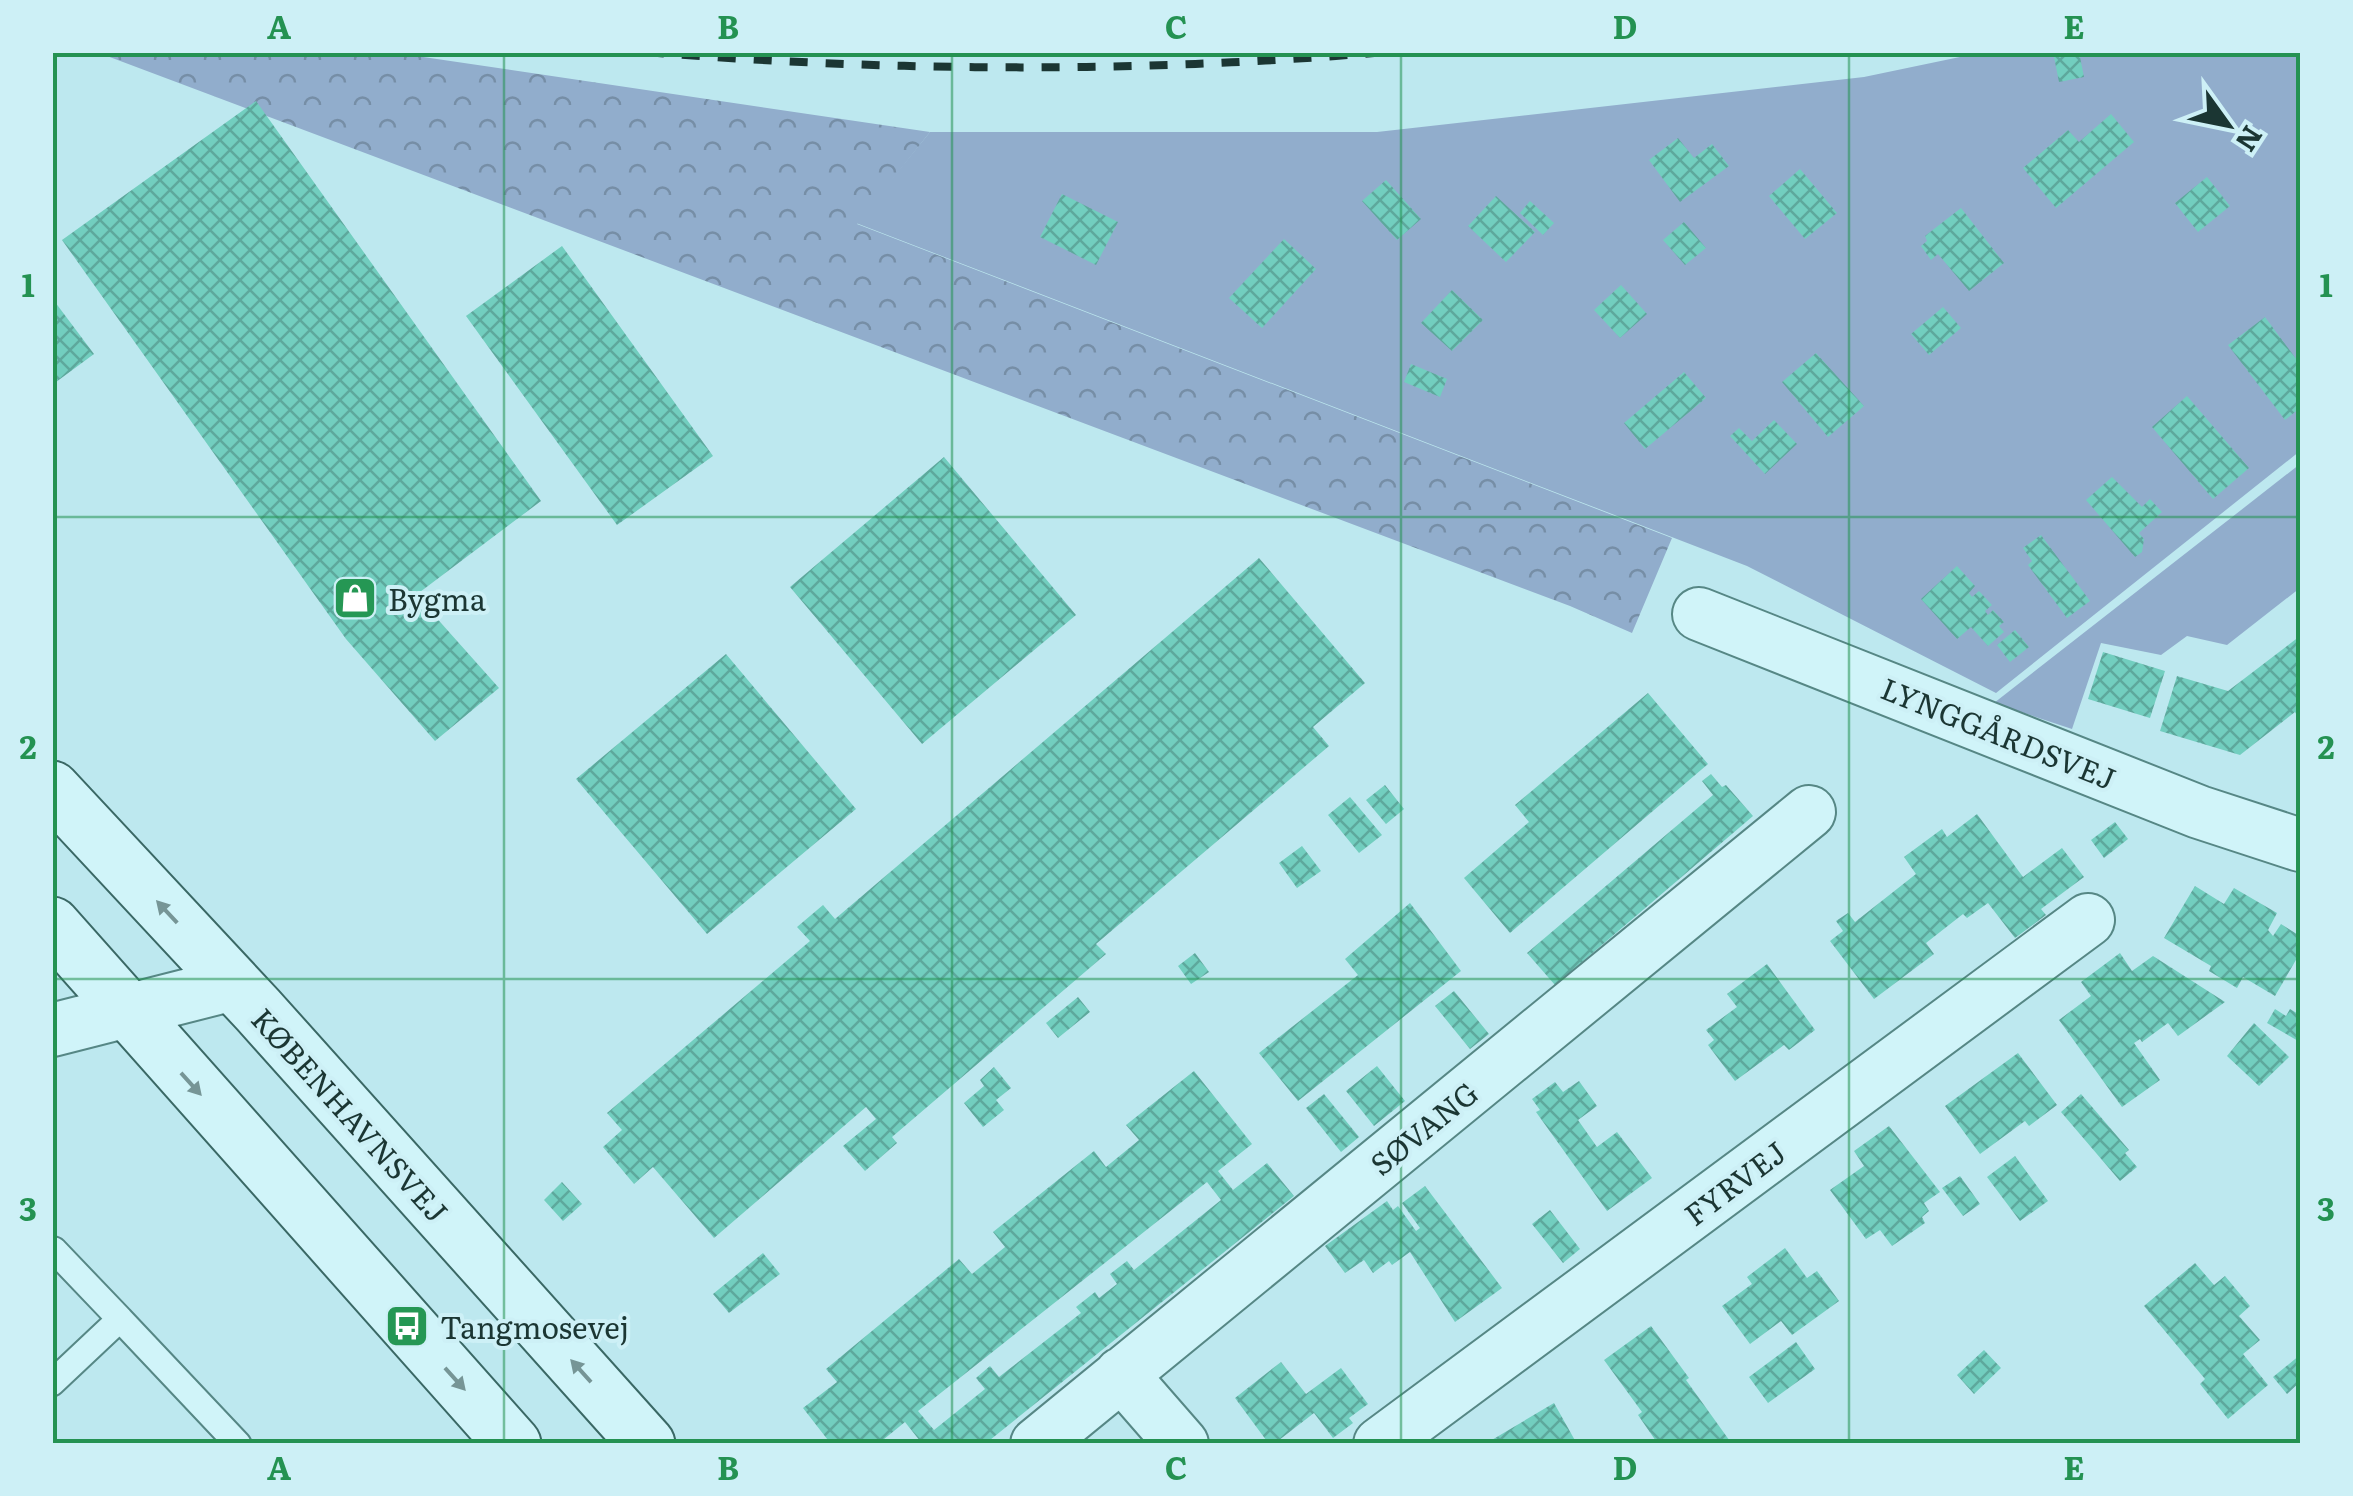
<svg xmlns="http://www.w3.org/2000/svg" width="2353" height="1496" font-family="Literata,serif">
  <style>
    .green { fill: #91adcc }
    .forest { fill: url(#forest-crowns) }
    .building { fill: url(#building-cross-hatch); fill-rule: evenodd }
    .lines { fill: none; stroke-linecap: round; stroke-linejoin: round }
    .lane-casing { stroke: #568785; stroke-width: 29 }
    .street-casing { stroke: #568785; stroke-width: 56 }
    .secondary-casing { stroke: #3a6865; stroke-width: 59 }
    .lane { stroke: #d0f4f9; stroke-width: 25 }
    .street { stroke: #d0f4f9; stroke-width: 52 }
    .secondary { stroke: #d0f4f9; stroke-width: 55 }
    .rail { stroke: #1b3633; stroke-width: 8; stroke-dasharray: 18 18; stroke-linecap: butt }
    .oneway { fill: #769596 }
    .grid { fill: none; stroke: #249252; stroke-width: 2.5; stroke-opacity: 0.55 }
    .labels { text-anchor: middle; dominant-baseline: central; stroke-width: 8; stroke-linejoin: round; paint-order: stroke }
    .poi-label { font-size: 30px; fill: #1b3633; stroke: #cdf0f6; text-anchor: start }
    .street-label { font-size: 30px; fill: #1b3633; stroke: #cdf0f6 }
    .neatline { fill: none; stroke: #249252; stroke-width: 4 }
    .grid-label { font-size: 32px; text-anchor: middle; font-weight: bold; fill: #249252 }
  </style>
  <defs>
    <pattern id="forest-crowns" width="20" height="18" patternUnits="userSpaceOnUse" patternTransform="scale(2.5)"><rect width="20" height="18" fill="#91adcc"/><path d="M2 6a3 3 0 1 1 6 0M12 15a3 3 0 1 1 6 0" fill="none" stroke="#768ea6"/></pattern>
    <pattern id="building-cross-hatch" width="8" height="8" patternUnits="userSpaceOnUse" patternTransform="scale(2.5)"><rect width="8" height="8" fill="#72cebf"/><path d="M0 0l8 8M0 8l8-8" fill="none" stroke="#5da89c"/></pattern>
  </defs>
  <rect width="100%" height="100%" fill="#bde8ef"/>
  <path class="green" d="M1979,53H2300V451L1996,693L1747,566L856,223L930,132H1377L1864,77Z
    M2300,464V588L2227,645L2187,636L2161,655L2101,643L2072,729L1994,703Z"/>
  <path class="forest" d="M99,53H396L930,132L857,224L1672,538L1632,633L1570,606Z"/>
  <path class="building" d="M2053,52H2079L2084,77L2059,82Z
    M256,101L541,501L416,595L499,688L435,741L346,639L62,240Z
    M2111,114L2134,142L2056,208L2023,168L2068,130L2079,142Z
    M1678,138L1694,158L1712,144L1729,166L1680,202L1649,160Z
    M1800,169L1837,213L1805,239L1769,196Z
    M2207,177L2230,206L2198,232L2175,203Z
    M1386,180L1421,219L1397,240L1362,201Z
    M1062,194L1118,222L1096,265L1040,237Z
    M1496,196L1535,232L1506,262L1468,226Z
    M1530,201L1554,223L1543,235L1520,213Z
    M1961,208L2004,263L1969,291L1938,254L1931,260L1921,246L1927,241L1925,236Z
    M1684,222L1706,248L1685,265L1663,240Z
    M1284,239L1316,269L1262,328L1229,298Z
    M562,246L713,456L617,525L466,316Z
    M1621,285L1647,314L1620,338L1594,310Z
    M1452,290L1483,320L1452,351L1421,323Z
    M52,298L94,354L52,385Z
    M1943,307L1961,328L1929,355L1911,334Z
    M2265,317L2300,364V408L2285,420L2228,345Z
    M1816,353L1864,406L1828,437L1782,382Z
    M1411,364L1447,379L1440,397L1404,382Z
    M1684,372L1706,398L1645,449L1624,423Z
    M2187,396L2249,468L2213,499L2152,427Z
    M1774,420L1797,444L1765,474L1730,436L1739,428L1752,441Z
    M944,457L1076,615L922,744L790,587Z
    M2112,477L2142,507L2150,499L2162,512L2139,533L2144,539L2142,552L2135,557L2086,500Z
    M2041,535L2090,601L2067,618L2028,565L2032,561L2023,548Z
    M1259,558L1365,683L1313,727L1329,746L1096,944L1106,954L892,1137L897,1143L865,1171L843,1146L876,1119L866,1107L714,1238L653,1167L634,1184L603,1147L622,1130L607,1113L810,941L797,927L823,905L835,919Z
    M1957,566L1975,586L1969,593L1972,597L1979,591L1992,605L1985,611L1988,615L1993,610L2004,622L1999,626L2004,632L1988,646L1971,627L1957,639L1921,599Z
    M2015,630L2029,647L2010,662L1997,645Z
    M2300,636V720L2295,712L2240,755L2160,731L2177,676L2228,691Z
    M2103,652L2165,671L2150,718L2088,699Z
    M726,654L856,809L707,934L576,779Z
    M1648,693L1708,764L1510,933L1464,878L1529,822L1515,805Z
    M1711,774L1722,787L1726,785L1753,816L1555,985L1527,953L1713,795L1702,781Z
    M1385,785L1404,809L1386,824L1366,800Z
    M1350,797L1382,835L1359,853L1328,815Z
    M1977,814L2023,877L2062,848L2084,877L2041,909L2046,915L2015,938L1988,903L1967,918L1963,914L1926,943L1934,954L1874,999L1830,941L1843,931L1836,921L1848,913L1855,922L1916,874L1904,857L1942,829L1947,837Z
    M2115,822L2128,839L2104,858L2091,840Z
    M1302,846L1321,871L1297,888L1279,863Z
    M2195,886L2224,904L2234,888L2277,913L2268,930L2273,936L2281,924L2300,936V953L2275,996L2243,977L2237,988L2209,971L2211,966L2164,938Z
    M1410,903L1461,971L1298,1101L1259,1053L1358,975L1345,959Z
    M1195,953L1209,972L1191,984L1178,966Z
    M2120,953L2132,971L2153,956L2225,1002L2178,1036L2168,1023L2142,1042L2140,1039L2134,1043L2160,1080L2122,1107L2059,1020L2091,996L2081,982Z
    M1767,964L1815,1030L1789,1050L1784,1045L1735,1081L1708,1045L1714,1040L1706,1030L1737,1007L1727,994Z
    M1454,991L1489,1034L1470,1049L1435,1006Z
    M1078,997L1090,1012L1058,1038L1046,1023Z
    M2275,1009L2286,1016L2290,1009L2300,1015V1042L2267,1023Z
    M2254,1023L2289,1057L2259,1086L2227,1056Z
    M2018,1053L2057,1105L2029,1126L2025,1121L1980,1154L1945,1106Z
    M1377,1066L1405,1101L1374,1126L1346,1091Z
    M994,1067L1011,1088L996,1100L1004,1110L983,1127L964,1103L984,1086L980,1080Z
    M1194,1071L1252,1144L1218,1171L1233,1190L1267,1163L1294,1196L985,1444H917L920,1441L905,1422L878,1444H831L803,1408L837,1382L826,1369L959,1259L972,1274L1005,1247L993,1232L1094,1151L1106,1167L1139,1140L1126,1125ZM1207,1182L1221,1200L1134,1270L1127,1261L1110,1274L1117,1284L1099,1298L1095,1292L1076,1307L1081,1313L999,1377L990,1366L976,1378L985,1389L934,1430L918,1411Z
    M1579,1081L1597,1106L1578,1120L1597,1147L1617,1132L1652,1178L1607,1211L1536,1112L1540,1110L1532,1099L1555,1082L1563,1092Z
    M1324,1094L1359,1137L1341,1152L1306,1108Z
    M2081,1094L2129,1150L2125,1153L2137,1167L2120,1181L2061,1112Z
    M1889,1126L1940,1192L1924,1203L1929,1211L1922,1217L1925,1223L1892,1246L1880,1230L1866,1239L1830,1190L1864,1166L1854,1151Z
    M2015,1156L2048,1201L2020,1221L1987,1177Z
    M1960,1176L1980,1204L1963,1216L1942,1188Z
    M562,1182L582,1204L563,1221L544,1200Z
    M1425,1186L1502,1288L1455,1322L1410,1252L1392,1265L1389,1261L1373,1273L1364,1260L1345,1273L1325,1246L1387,1201L1393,1210L1398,1206L1416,1231L1420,1228L1402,1203Z
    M1550,1210L1580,1249L1563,1263L1532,1224Z
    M1785,1248L1807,1278L1817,1271L1839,1301L1792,1335L1781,1321L1750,1344L1722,1306L1752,1284L1747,1277Z
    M763,1253L780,1274L729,1313L713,1294Z
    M2195,1263L2214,1285L2225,1276L2250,1306L2239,1316L2260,1340L2243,1354L2268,1385L2228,1419L2200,1384L2205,1379L2144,1306Z
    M1651,1326L1689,1378L1686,1380L1732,1444H1658L1638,1415L1642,1412L1604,1360Z
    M1796,1342L1815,1369L1768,1403L1749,1377Z
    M1984,1350L2001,1368L1974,1394L1957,1375Z
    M2300,1355V1382L2287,1394L2273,1377Z
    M1281,1362L1306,1394L1341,1368L1368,1404L1349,1418L1353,1423L1333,1438L1314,1413L1274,1444H1269L1235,1398Z
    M1554,1403L1577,1444H1485Z"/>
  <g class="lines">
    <g class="lane-casing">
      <path id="lane" d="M54,1250L120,1319
        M52,1383L120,1319L238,1444"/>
    </g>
    <g class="street-casing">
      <path id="street" d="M1699,614L2199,812L2300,845
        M52,1030L233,984
        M1121,1374L1182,1444
        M1037,1444L1809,812
        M1380,1444L2088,920"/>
    </g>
    <g class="secondary-casing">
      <path id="secondary" d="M52,789L258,1010L647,1444
        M52,925L513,1444"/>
    </g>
    <use href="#lane" class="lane"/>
    <use href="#street" class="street"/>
    <use href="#secondary" class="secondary"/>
    <path class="rail" d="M646,52C892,72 1140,73 1386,52"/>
  </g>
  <defs><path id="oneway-solid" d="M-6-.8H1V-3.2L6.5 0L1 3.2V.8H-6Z" transform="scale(2.5)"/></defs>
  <g class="oneway">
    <use href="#oneway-solid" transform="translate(167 912) rotate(-133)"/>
    <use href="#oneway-solid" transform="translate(191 1084) rotate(48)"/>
    <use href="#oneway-solid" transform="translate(581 1371) rotate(-132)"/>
    <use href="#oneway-solid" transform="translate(455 1379) rotate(48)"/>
  </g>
  <path class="grid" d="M504,52V1444M952,52V1444M1401,52V1444M1849,52V1444M52,517H2300M52,979H2300"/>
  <defs>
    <g id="shop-square" transform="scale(2.25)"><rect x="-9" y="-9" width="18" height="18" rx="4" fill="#259754" stroke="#cdf0f6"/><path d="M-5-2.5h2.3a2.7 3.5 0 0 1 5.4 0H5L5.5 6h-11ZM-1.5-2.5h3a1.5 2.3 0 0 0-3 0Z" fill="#fff"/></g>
    <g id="bus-square" transform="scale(2.25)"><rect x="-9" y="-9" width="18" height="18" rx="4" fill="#259754" stroke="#cdf0f6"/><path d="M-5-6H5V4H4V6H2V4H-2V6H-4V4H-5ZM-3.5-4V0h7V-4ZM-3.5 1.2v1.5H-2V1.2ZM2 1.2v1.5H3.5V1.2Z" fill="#fff"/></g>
  </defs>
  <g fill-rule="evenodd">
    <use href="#shop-square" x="355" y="598"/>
    <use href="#bus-square" x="407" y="1326"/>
  </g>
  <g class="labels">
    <g class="poi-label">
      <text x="388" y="598">Bygma</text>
      <text x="440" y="1326">Tangmosevej</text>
    </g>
    <g class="street-label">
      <text transform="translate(1999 732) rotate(22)">LYNGGÅRDSVEJ</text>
      <text transform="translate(351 1114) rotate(48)">KØBENHAVNSVEJ</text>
      <text transform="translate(1423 1127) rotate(-39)">SØVANG</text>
      <text transform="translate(1734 1182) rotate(-37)">FYRVEJ</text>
    </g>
  </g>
  <rect width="2353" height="1496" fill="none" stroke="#cdf0f6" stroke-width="110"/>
  <g transform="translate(2228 125) rotate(123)" stroke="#cdf0f6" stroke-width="8" paint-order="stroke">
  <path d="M0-8L18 38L0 25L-18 38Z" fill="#1b3633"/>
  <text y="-15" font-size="28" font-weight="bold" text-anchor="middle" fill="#1b3633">N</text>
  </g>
  <rect x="55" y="55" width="2243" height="1386" class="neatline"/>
  <g class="grid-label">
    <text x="279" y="39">A</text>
    <text x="728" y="39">B</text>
    <text x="1176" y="39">C</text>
    <text x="1625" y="39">D</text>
    <text x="2074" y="39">E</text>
    <text x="28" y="297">1</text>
    <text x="2326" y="297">1</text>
    <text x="28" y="759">2</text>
    <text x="2326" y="759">2</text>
    <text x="28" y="1221">3</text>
    <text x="2326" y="1221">3</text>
    <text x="279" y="1480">A</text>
    <text x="728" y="1480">B</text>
    <text x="1176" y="1480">C</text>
    <text x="1625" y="1480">D</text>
    <text x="2074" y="1480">E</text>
  </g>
</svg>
